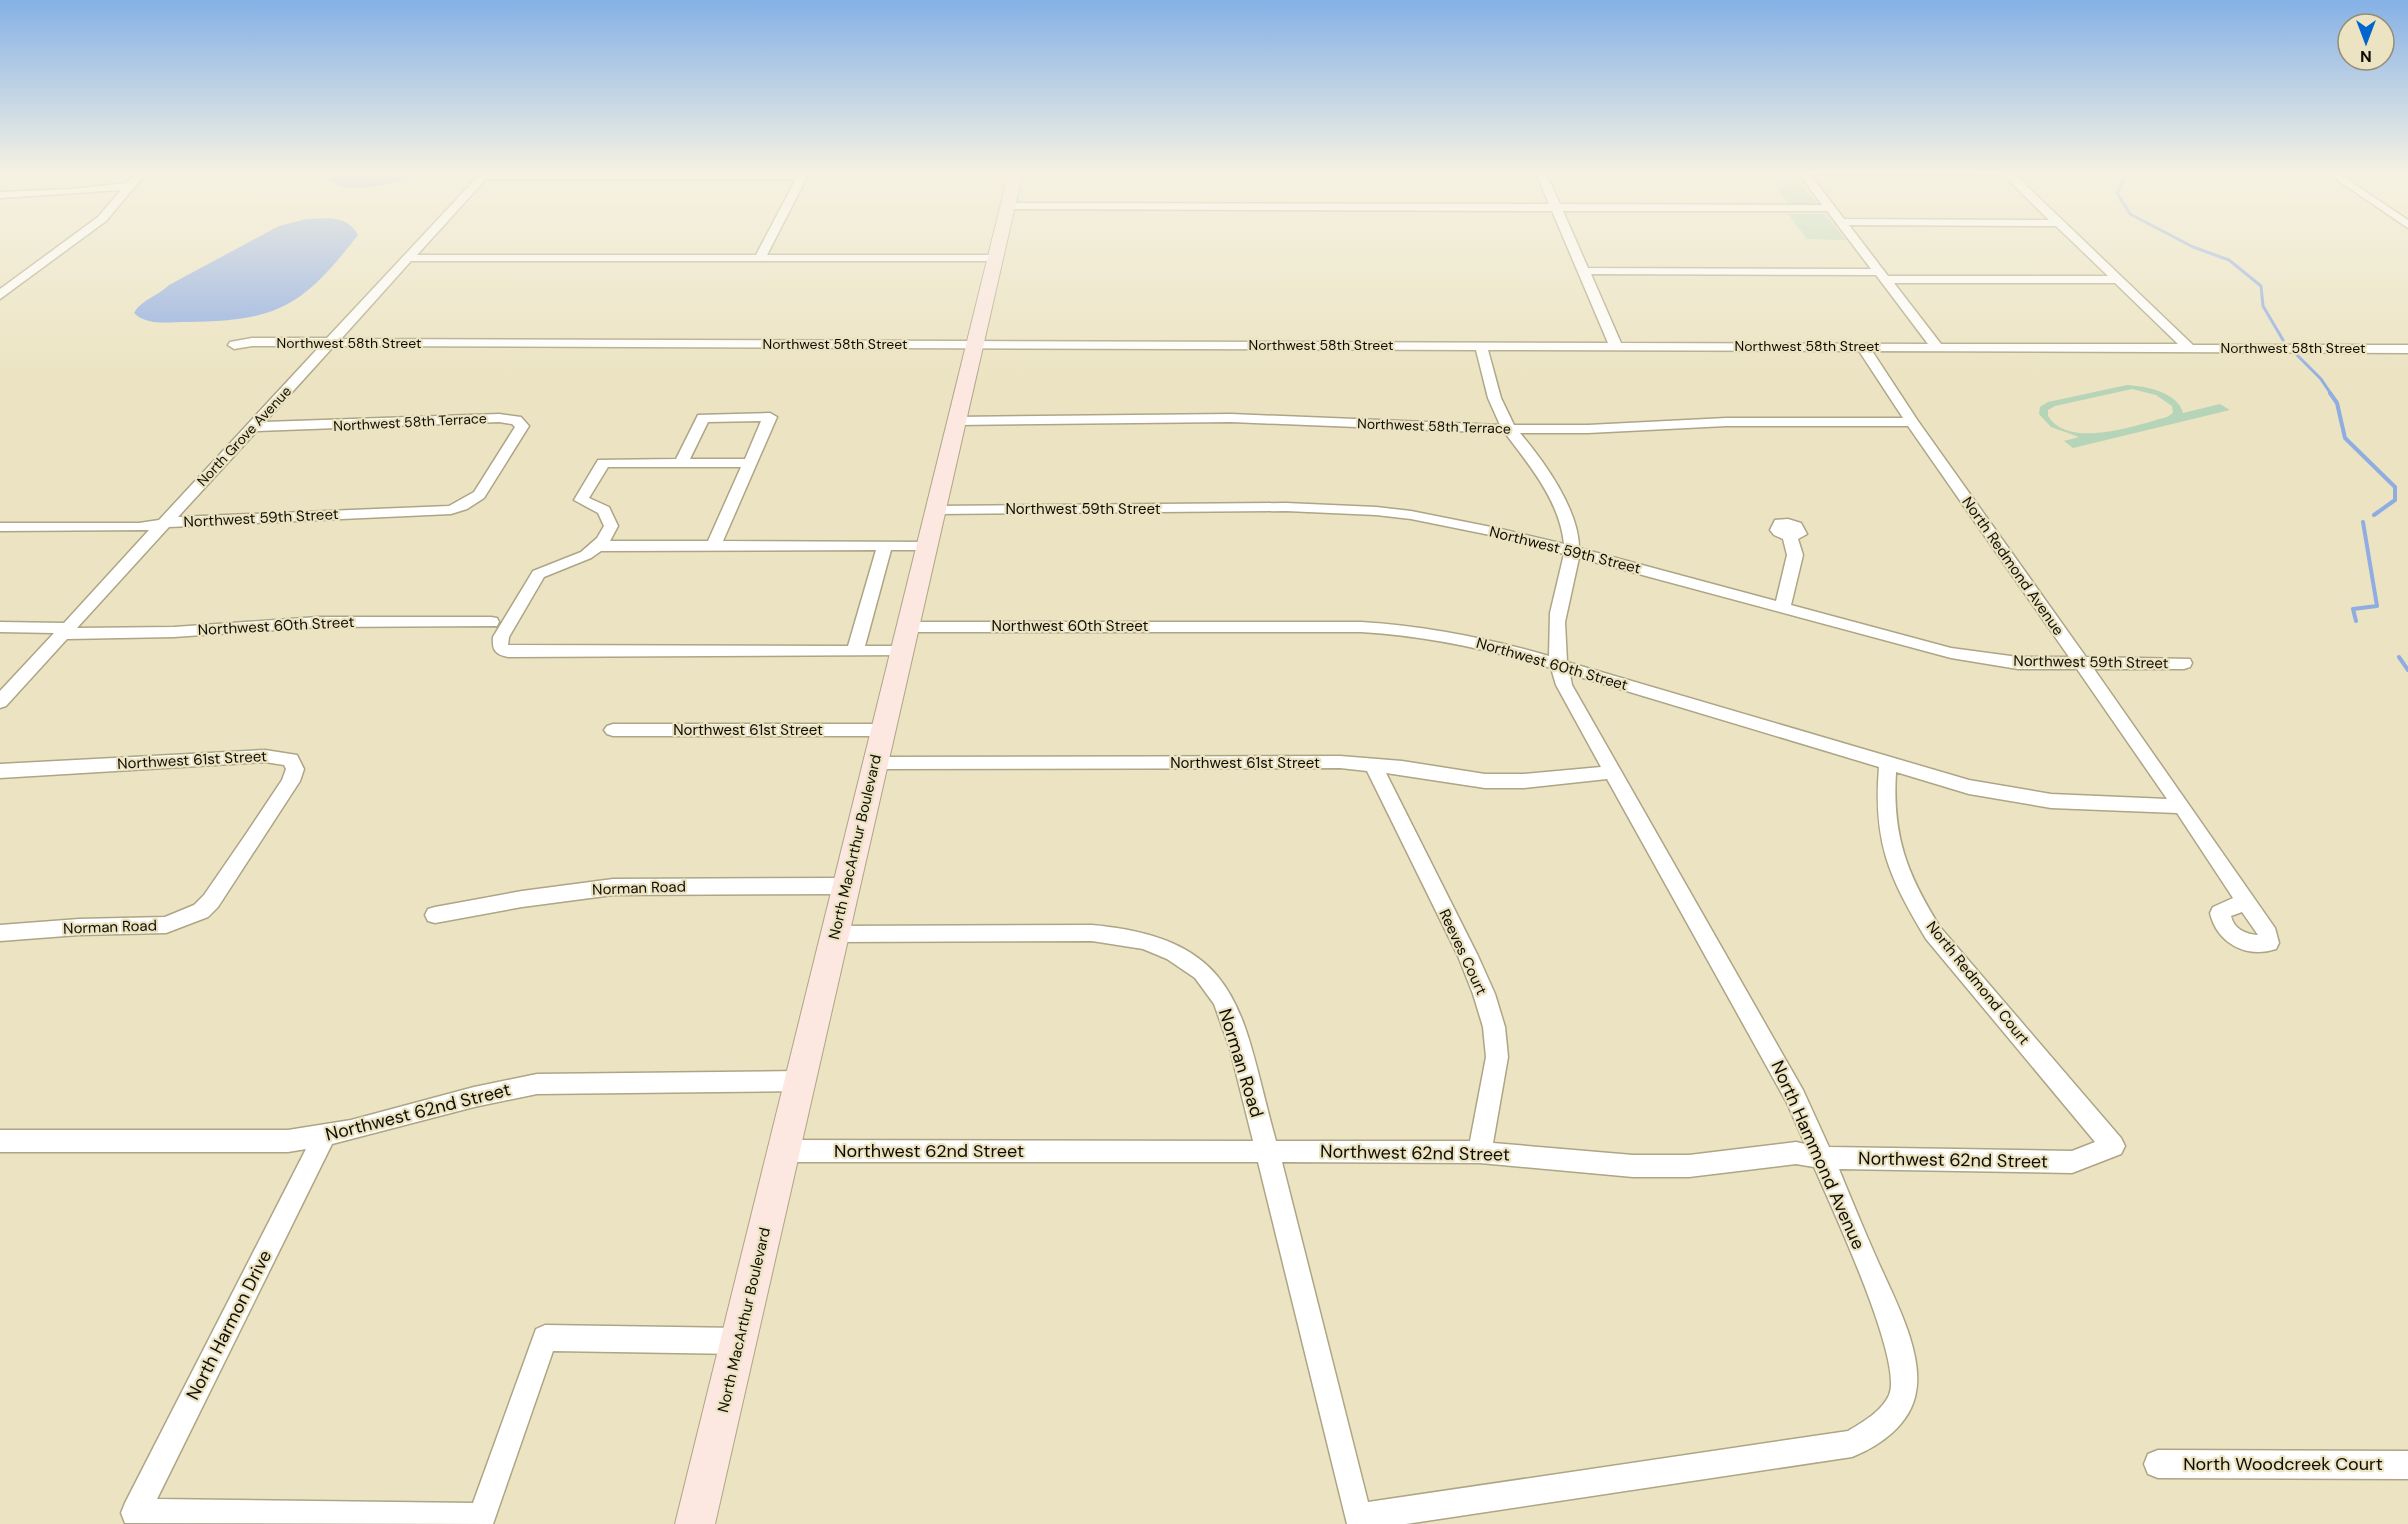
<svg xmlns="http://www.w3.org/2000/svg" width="2408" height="1524" font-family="'DM Sans',sans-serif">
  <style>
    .green { fill: #b6d4b7; fill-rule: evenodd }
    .water { fill: #90ade2 }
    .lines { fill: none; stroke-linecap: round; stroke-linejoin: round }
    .stream-far1 { stroke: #90ade2; stroke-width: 3 }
    .stream { stroke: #90ade2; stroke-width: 4 }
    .minor-casing { stroke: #ada585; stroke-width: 3 }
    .secondary-casing { stroke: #ada585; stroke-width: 2 }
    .minor { fill: #fff; fill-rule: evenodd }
    .secondary { fill: #fce7e1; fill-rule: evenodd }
    .labels { text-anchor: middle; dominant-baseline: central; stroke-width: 4.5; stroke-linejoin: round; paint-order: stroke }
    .far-street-label { font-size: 14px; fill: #100d03; stroke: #ebe3c1 }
    .street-label { font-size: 15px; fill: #100d03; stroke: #ebe3c1 }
    .near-street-label { font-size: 18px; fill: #100d03; stroke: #ebe3c1 }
  </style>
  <rect width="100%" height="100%" fill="#ebe3c1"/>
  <path class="green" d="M1770,179H1796L1818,204H1788Z
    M1788,214H1825L1846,240L1807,239Z
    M2127,385C2145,386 2178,392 2183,413L2220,404L2230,410L2073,448L2064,441L2079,437L2051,427L2039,414L2040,407L2048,402ZM2132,389L2156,395L2172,406L2173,413L2167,417C2137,425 2069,450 2048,416V410L2055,406Z"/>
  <path class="water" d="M311,171H438C413,178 365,193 340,186C331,183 321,175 311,171Z
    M306,219C325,218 348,215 358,235C302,307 278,321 186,322C169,322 147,326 134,313C141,300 158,296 169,285L279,226Z"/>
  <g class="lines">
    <path class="stream-far1" d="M2128,171L2117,193L2130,214L2193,247L2229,260L2261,286L2263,306L2283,340
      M2293,351L2321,379L2331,394"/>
    <path class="stream" d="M2330,393L2337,403L2345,438L2395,487V500L2374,515
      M2356,621L2353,609L2377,606L2363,522
      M2399,657L2408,670"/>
    <g class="minor-casing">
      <path id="minor" d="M138,171H148L106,221L0,299V289L98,217L121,190L0,198V192L72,189L127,183Z
        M483,171H493L492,173H799L800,171H810L767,255H995L1001,258L995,261H411L341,339L1608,343L1552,211L1007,209L1002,206L1007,203L1549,204L1535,171H1545L1560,204L1822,205L1797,171H2011L2193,345H2408V353L1872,351L1918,421L2086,657L2190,659L2192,663L2190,667L2184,669H2094L2275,928L2279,943L2276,949C2246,959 2217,943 2210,913L2213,907L2233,898L2177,813L2051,808L1969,794L1896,772C1892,836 1907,874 1940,927L2121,1138L2125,1146L2121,1154L2072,1173L1839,1169C1851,1198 1863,1228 1876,1257C1892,1294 1924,1351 1916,1392C1911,1424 1880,1446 1852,1457L1406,1524H1347L1258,1162H784L776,1159L772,1151L776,1143L784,1140L1253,1141L1230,1049L1214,1004L1195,978L1167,959L1143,949L1092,941L834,942L827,940L824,934L827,928L834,926L1092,925C1246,939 1241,1017 1276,1141H1470L1486,1057L1483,1027L1473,994L1458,956L1367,771L1340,768L876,769L870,768L867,763L870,758L876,757L1340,756L1402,761L1485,774H1524L1601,767L1556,685L1551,668C1488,649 1427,636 1361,632H907L901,631L899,627L901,623L907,622H1361C1426,626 1487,638 1549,656L1550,613L1564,554L1500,537L1411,519L1376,515L1286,511L936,514L929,510L936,506L1286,503L1376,507L1411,511L1501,529L1564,544C1560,502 1530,466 1505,433L1231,422L956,425L949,421L956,417L1231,414L1500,425L1488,398L1476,350L334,346L265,422L499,414L521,417L529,426L484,498L467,509L451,514L169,527L77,628L174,627L318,617H491L497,618L499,622L497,626L318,627L174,637L67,639L6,706L0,708V691L54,633L0,632V622L64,623L149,530L0,531V523H139L159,520L320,346H252L234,349L228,345L230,342L252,338H327ZM1810,174L2003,175L2049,220L1844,219ZM486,179H796L756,255H417ZM1563,211H1827L1871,269L1588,268ZM1849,225L2056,226L2108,276H1888ZM1591,274L1876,275L1928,344L1621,343ZM1894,283H2115L2178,344H1941ZM1488,350L1859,351L1903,418H1726L1588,425H1514L1501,398ZM499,422L512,424L515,427L474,492L449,506L178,517L257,431ZM1726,426H1908L2069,657H2018L1951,648L1791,605L1803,555L1798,539L1807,534L1801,523L1788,519L1775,520L1770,530L1774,535L1783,539L1787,555L1776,601L1579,548C1579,510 1544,461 1520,433H1588ZM1579,558L1951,658L2018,669H2077L2167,799L2051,794L1969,780L1567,662L1565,622ZM1570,674L1879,767C1873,841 1888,876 1926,939L2095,1142L2072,1151L1829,1147L1803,1090L1572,685ZM1386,773L1485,788H1524L1607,779L1787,1103L1805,1144L1796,1142L1689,1155H1633L1493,1143L1508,1057L1505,1027L1495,994L1478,956ZM2242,912L2258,935C2245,934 2234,929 2231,916ZM1282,1162L1480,1163L1633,1177H1689L1796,1164L1814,1167C1831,1206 1904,1362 1889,1395C1882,1411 1863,1422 1848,1431L1368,1502Z
        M2324,171H2335L2408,220V228Z
        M770,413L777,417L723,541L932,542L935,545L932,548L927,550H891L865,646H902L908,647L910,651L908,655L508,657C495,654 492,650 493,637L533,571L581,552L597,538L604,526L598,513L574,500L598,460L676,459L698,415ZM761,421L745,459H690L708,422ZM608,467H741L708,541H610L618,526L609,507L589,498ZM876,550L848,646L508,645L509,637L544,577L591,558L601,551Z
        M613,724H883L889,726L892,730L889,734L883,736H613L607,734L604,730L607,726Z
        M265,750L297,755L304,769L300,781L218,907L208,917L166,933L79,935L0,941V925L79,919L165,917L194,905L204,895L246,834L282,780L286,769L284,765L265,762L0,778V764Z
        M846,878L853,881L856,886L853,891L846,894L613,895L522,907L435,923L428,921L425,915L428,909L435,907L522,891L613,879Z
        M800,1071L808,1074L811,1081L808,1088L800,1091L537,1094L474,1107L332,1144L157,1499L473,1503L536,1329L545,1325L739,1328L748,1332L752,1341L748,1350L739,1354L553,1351L493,1524L125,1523L121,1513L125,1503L306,1149L288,1152H0V1130H288L351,1120L474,1087L537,1074Z
        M2158,1450L2408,1451V1479L2158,1478L2148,1474L2144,1464L2148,1454Z"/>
    </g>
    <g class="secondary-casing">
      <path id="secondary" d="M1009,171H1023L715,1524H675Z"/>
    </g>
    <use href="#minor" class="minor"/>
    <use href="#secondary" class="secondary"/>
  </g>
  <linearGradient id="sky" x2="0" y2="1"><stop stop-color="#85b1e6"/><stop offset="0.45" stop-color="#f6f2e3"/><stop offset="1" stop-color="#f6f2e3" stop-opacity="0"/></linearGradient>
  <rect width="2408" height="384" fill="url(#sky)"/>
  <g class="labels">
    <g class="far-street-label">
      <text x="349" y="343">Northwest 58th Street</text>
      <text x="835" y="344">Northwest 58th Street</text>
      <text x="1321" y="345">Northwest 58th Street</text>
      <text x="1807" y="346">Northwest 58th Street</text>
      <text x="2293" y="348">Northwest 58th Street</text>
      <text transform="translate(410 422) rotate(-3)">Northwest 58th Terrace</text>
      <text transform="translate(1434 426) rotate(2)">Northwest 58th Terrace</text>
      <text transform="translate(244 436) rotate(-47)">North Grove Avenue</text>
    </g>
    <g class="street-label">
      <text x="1083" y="509">Northwest 59th Street</text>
      <text transform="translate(261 518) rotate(-3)">Northwest 59th Street</text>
      <text transform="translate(1565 550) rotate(14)">Northwest 59th Street</text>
      <text transform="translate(2013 566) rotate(55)">North Redmond Avenue</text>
      <text transform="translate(276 626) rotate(-3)">Northwest 60th Street</text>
      <text x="1070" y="626">Northwest 60th Street</text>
      <text transform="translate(2091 662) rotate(1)">Northwest 59th Street</text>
      <text transform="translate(1552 664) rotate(16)">Northwest 60th Street</text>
      <text x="748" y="730">Northwest 61st Street</text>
      <text transform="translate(192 760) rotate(-3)">Northwest 61st Street</text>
      <text x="1245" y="763">Northwest 61st Street</text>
      <text transform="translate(855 847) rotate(-77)">North MacArthur Boulevard</text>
      <text transform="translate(639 888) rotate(-2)">Norman Road</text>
      <text transform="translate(110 927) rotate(-2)">Norman Road</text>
      <text transform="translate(1463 952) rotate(65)">Reeves Court</text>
      <text transform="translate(1978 983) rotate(51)">North Redmond Court</text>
      <text transform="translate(744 1320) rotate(-77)">North MacArthur Boulevard</text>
    </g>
    <g class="near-street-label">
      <text transform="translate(1241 1063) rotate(73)">Norman Road</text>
      <text transform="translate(418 1112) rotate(-14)">Northwest 62nd Street</text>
      <text x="929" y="1151">Northwest 62nd Street</text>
      <text transform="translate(1415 1153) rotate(1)">Northwest 62nd Street</text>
      <text transform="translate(1818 1155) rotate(66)">North Hammond Avenue</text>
      <text transform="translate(1953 1160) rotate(1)">Northwest 62nd Street</text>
      <text transform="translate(229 1325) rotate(-63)">North Harmon Drive</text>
      <text x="2283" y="1464">North Woodcreek Court</text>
    </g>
  </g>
  <g transform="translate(2366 42) rotate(180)"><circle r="28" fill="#ebe3c1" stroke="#938d75" stroke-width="1.5"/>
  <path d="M0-4.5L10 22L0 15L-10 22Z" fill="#0264cd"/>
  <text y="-9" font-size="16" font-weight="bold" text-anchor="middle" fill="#100d03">N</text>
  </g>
</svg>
